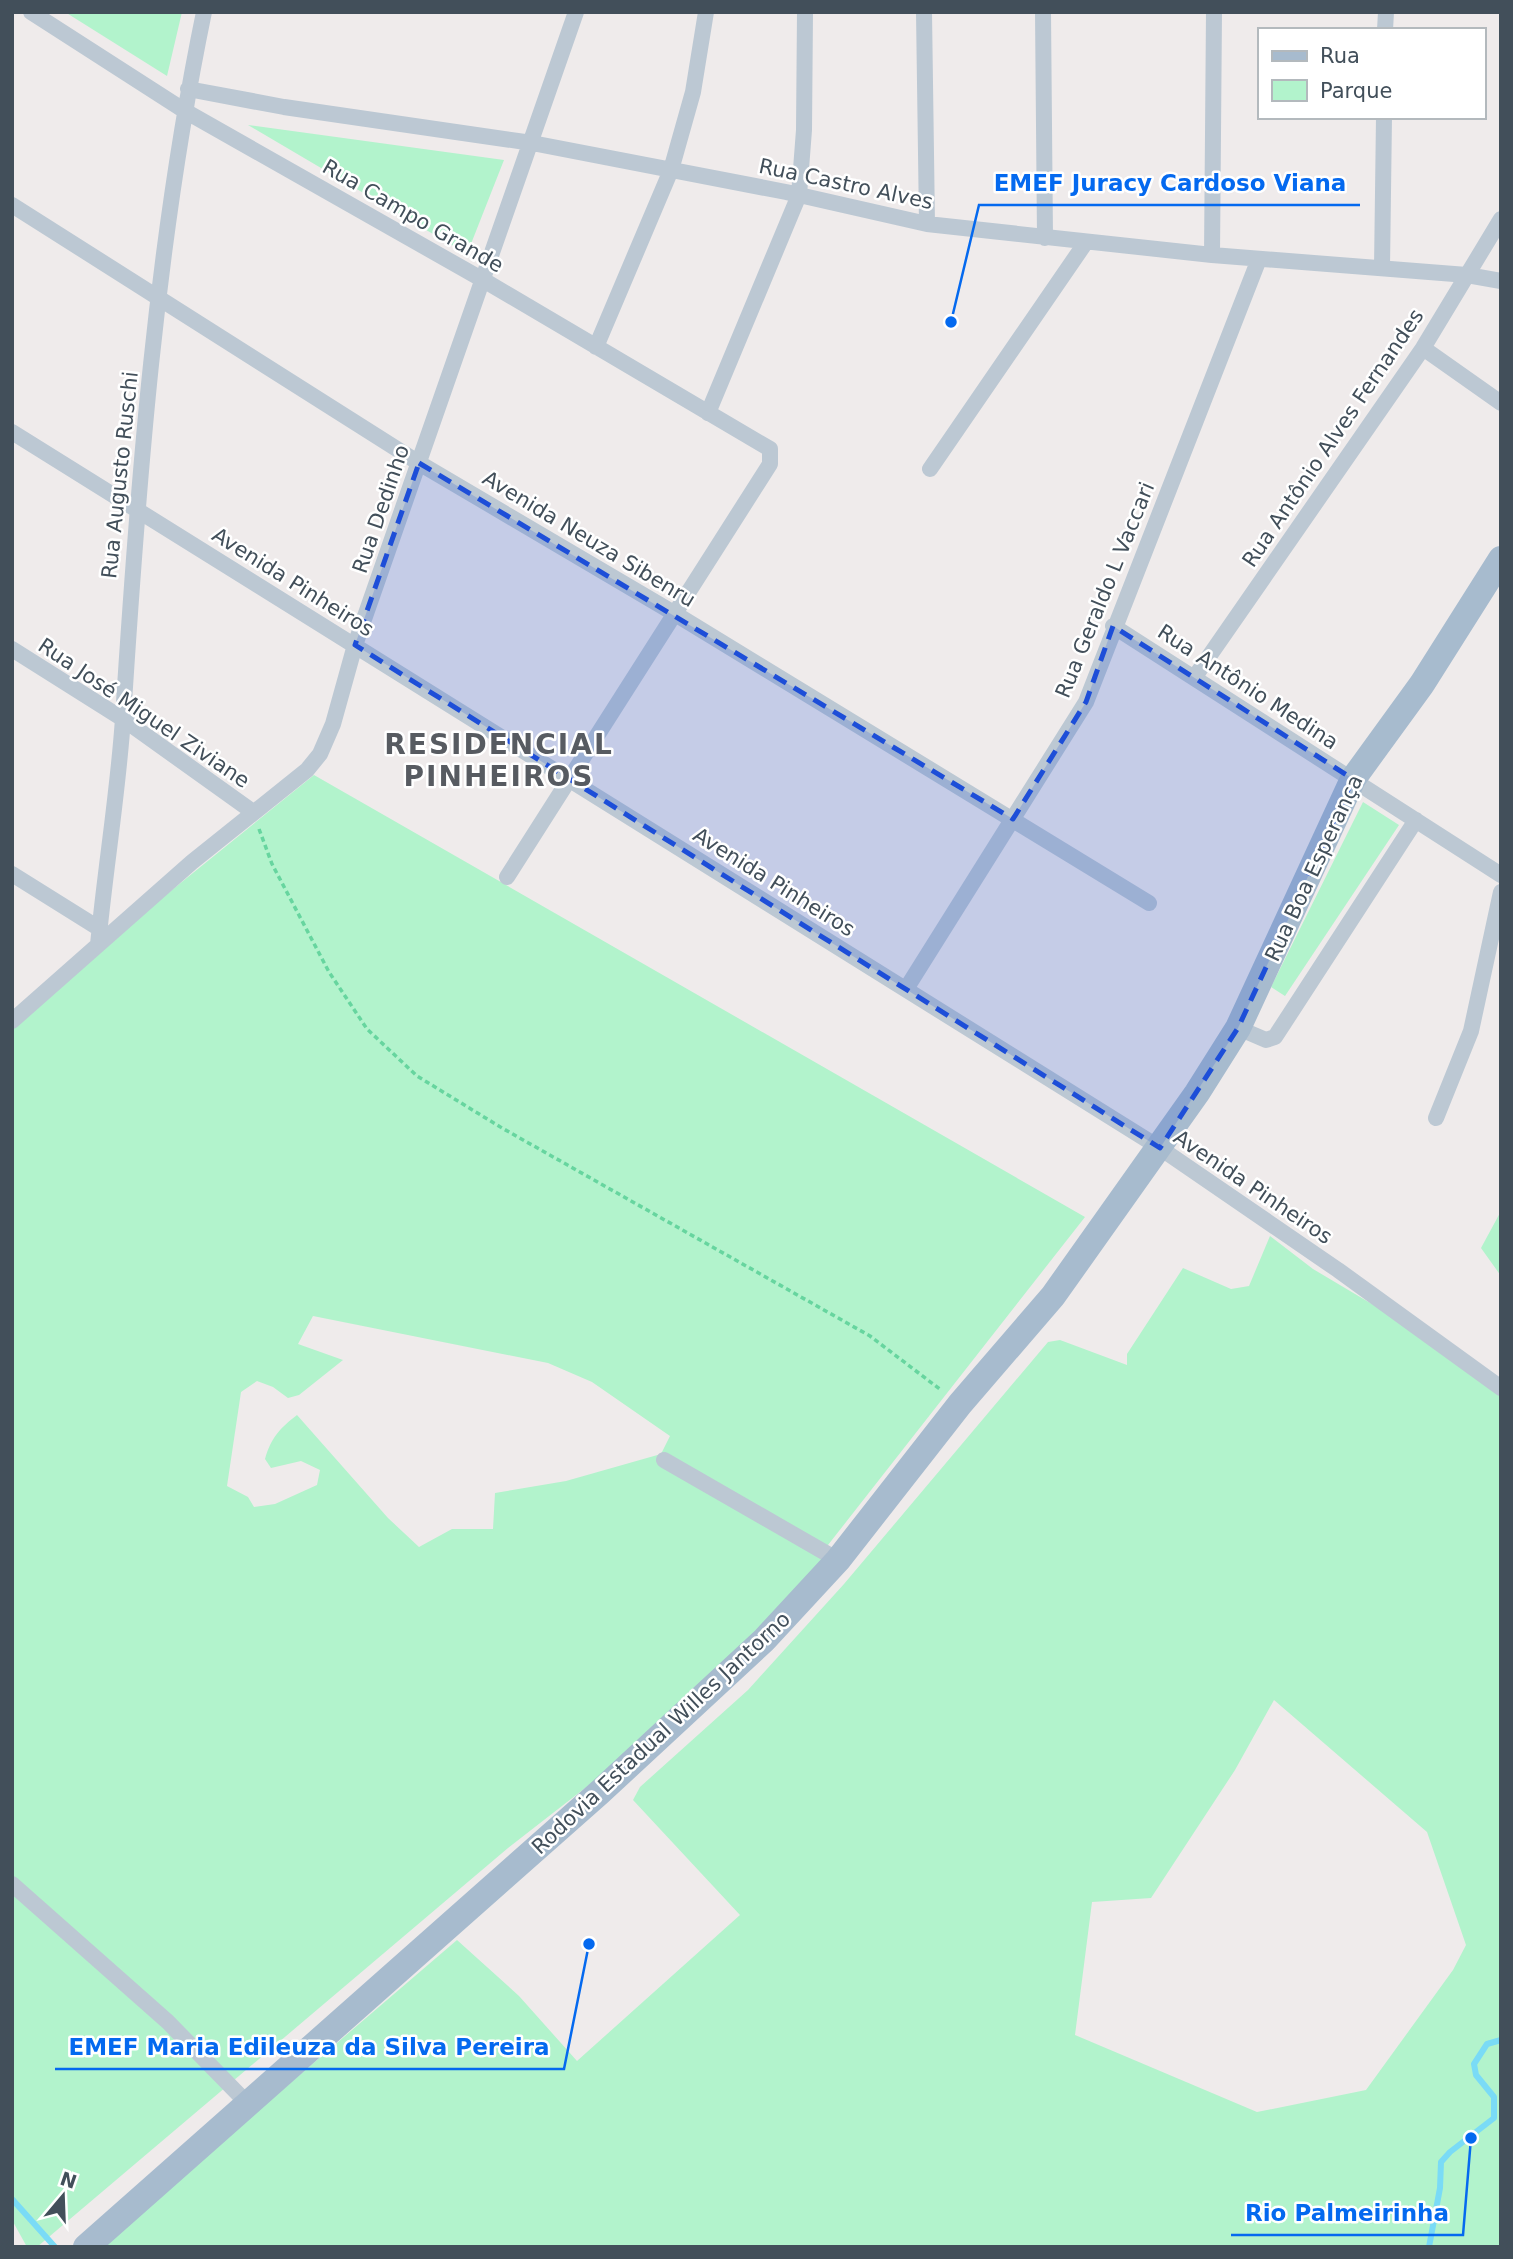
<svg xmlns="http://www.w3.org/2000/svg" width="1513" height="2259" font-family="'DejaVu Sans',sans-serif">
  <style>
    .green { fill: #b2f3cc; fill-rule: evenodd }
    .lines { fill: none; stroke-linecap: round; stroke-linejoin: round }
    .stream { stroke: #7adbf6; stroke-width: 6 }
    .path { stroke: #67d59f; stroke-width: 3.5; stroke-dasharray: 5 3.5; stroke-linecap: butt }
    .street { stroke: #bcc8d3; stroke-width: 16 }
    .primary { stroke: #a7bbce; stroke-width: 26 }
    .marked { fill: #1d4ed8; fill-opacity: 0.2; stroke: #1d4ed8; stroke-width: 5; stroke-dasharray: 14 9; stroke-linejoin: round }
    .labels { text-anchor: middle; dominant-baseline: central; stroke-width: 5; stroke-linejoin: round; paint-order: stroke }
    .street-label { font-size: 21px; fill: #424f5a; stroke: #fff }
    .district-label { font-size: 28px; font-weight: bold; letter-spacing: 2px; fill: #575b61; stroke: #fff }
    .leader { fill: none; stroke: #0469ef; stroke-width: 2.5 }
    .callout-dot { fill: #0469ef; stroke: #fff; stroke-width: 2.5 }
    .callout-label { font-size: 23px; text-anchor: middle; font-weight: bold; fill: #0469ef; stroke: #fff; stroke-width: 5; stroke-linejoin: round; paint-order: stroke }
  </style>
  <rect width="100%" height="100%" fill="#efebeb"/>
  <path class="green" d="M65,12H182L167,76Z
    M248,125L504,160L467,254Z
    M314,775L1085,1217L828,1545L827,1558L675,1718L508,1848L37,2247H27L12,2220V1029L115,936ZM313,1316L548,1363L592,1382L670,1436L661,1454L566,1481L495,1493L493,1529H452L419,1547L388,1518L297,1415C280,1428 271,1438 265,1459L271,1468L301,1461L320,1470L317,1485L275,1504L254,1507L248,1497L227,1486L241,1392L257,1381L273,1387L288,1398L299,1395L343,1360L298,1344Z
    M1363,802L1399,825L1285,996L1271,987Z
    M1501,1211V1276L1481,1248Z
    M1270,1236L1313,1269L1414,1329L1501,1397V2247H99L457,1940L519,1996L577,2061L740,1915L633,1800L640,1787L748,1690L844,1584L1048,1342L1060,1340L1127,1365V1354L1183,1268L1231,1289L1249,1286ZM1274,1700L1427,1832L1466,1945L1453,1970L1366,2090L1257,2112L1075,2035L1092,1902L1151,1898L1235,1770Z"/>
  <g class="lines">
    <path class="stream" d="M12,2199L55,2247
      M1429,2247L1440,2188L1441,2162L1450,2152L1494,2118V2097L1476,2075L1474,2064L1487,2044L1501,2040"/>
    <path class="path" d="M259,829L272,864L329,972L367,1029L417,1076L502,1128L870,1336L941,1390"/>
    <path class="street" d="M31,12L185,111L485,281L770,449V464L507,877
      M924,12L927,224
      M1043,12L1045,238
      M1385,30L1386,12
      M188,89L284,107L532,143L786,192L927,224L1212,255L1467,275L1501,281
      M12,205L419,463L677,615L1149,903
      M1212,255L1214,12
      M1382,268L1384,117
      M596,347L671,170L693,92L706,12
      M1423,348L1501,403
      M708,413L799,195L804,130L805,12
      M12,432L1160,1148L1338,1270L1501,1388
      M930,469L1086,242
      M1113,626L1501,875
      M12,649L123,719L253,812
      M1194,678L1423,348L1501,219
      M12,874L100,929
      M98,945C105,869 118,794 123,718C138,482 156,244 204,12
      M906,989L1086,702L1259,259
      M12,1021L192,862L307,770L320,754L333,724L355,645L576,12
      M1238,1028L1266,1040L1275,1037L1416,820
      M1436,1118L1471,1031L1501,892
      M664,1460L838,1560
      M12,1884L168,2022L248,2104"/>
    <path class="primary" d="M86,2247L600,1792L764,1640L838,1560L960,1404L1053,1296L1197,1093L1238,1028L1353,779L1422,684L1501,559"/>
  </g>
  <path class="marked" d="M419,463L1013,819L1086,702L1113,626L1353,779L1238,1028L1160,1148L355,645Z"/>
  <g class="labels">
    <g class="street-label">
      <text transform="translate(846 184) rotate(12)">Rua Castro Alves</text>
      <text transform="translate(413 216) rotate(30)">Rua Campo Grande</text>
      <text transform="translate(1333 438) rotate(-56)">Rua Antônio Alves Fernandes</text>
      <text transform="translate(120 475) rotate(-84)">Rua Augusto Ruschi</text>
      <text transform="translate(381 509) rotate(-71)">Rua Dedinho</text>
      <text transform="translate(589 539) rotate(31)">Avenida Neuza Sibenru</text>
      <text transform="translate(293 582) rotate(32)">Avenida Pinheiros</text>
      <text transform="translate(1105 590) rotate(-68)">Rua Geraldo L Vaccari</text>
      <text transform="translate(1248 687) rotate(33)">Rua Antônio Medina</text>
      <text transform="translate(144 713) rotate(34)">Rua José Miguel Ziviane</text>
      <text transform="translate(1314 868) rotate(-65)">Rua Boa Esperança</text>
      <text transform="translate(774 882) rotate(32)">Avenida Pinheiros</text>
      <text transform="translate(1253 1187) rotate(34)">Avenida Pinheiros</text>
      <text transform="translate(661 1733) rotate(-43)">Rodovia Estadual Willes Jantorno</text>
    </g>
    <g class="district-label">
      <text x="499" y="744">RESIDENCIAL<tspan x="499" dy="32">PINHEIROS</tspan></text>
    </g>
  </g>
  <path class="leader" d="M951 322L979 205H1360M589 1944L564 2069H55M1471 2138L1463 2235H1231"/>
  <g class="callout-dot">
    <circle cx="951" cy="322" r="7"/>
    <circle cx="589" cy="1944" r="7"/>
    <circle cx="1471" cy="2138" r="7"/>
  </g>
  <g class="callout-label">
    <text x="1170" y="191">EMEF Juracy Cardoso Viana</text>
    <text x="309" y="2055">EMEF Maria Edileuza da Silva Pereira</text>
    <text x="1347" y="2221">Rio Palmeirinha</text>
  </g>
  <rect width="1513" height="2259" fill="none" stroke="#424f5a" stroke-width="28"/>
  <rect x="1258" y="28" width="228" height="91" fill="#ffffff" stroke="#b3b9bd" stroke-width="2"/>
  <rect x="1272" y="51" width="35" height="10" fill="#a7bbce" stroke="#b3b9bd" stroke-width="2"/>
  <text x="1320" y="63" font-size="21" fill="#424f5a">Rua</text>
  <rect x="1272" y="80" width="35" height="21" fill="#b2f3cc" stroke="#b3b9bd" stroke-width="2"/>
  <text x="1320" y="98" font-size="21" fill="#424f5a">Parque</text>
  <g transform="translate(63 2196) rotate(19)" stroke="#ffffff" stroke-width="5" paint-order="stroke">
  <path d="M0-5L12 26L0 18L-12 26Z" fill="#424f5a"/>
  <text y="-10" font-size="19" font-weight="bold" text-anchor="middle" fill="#424f5a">N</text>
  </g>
</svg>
